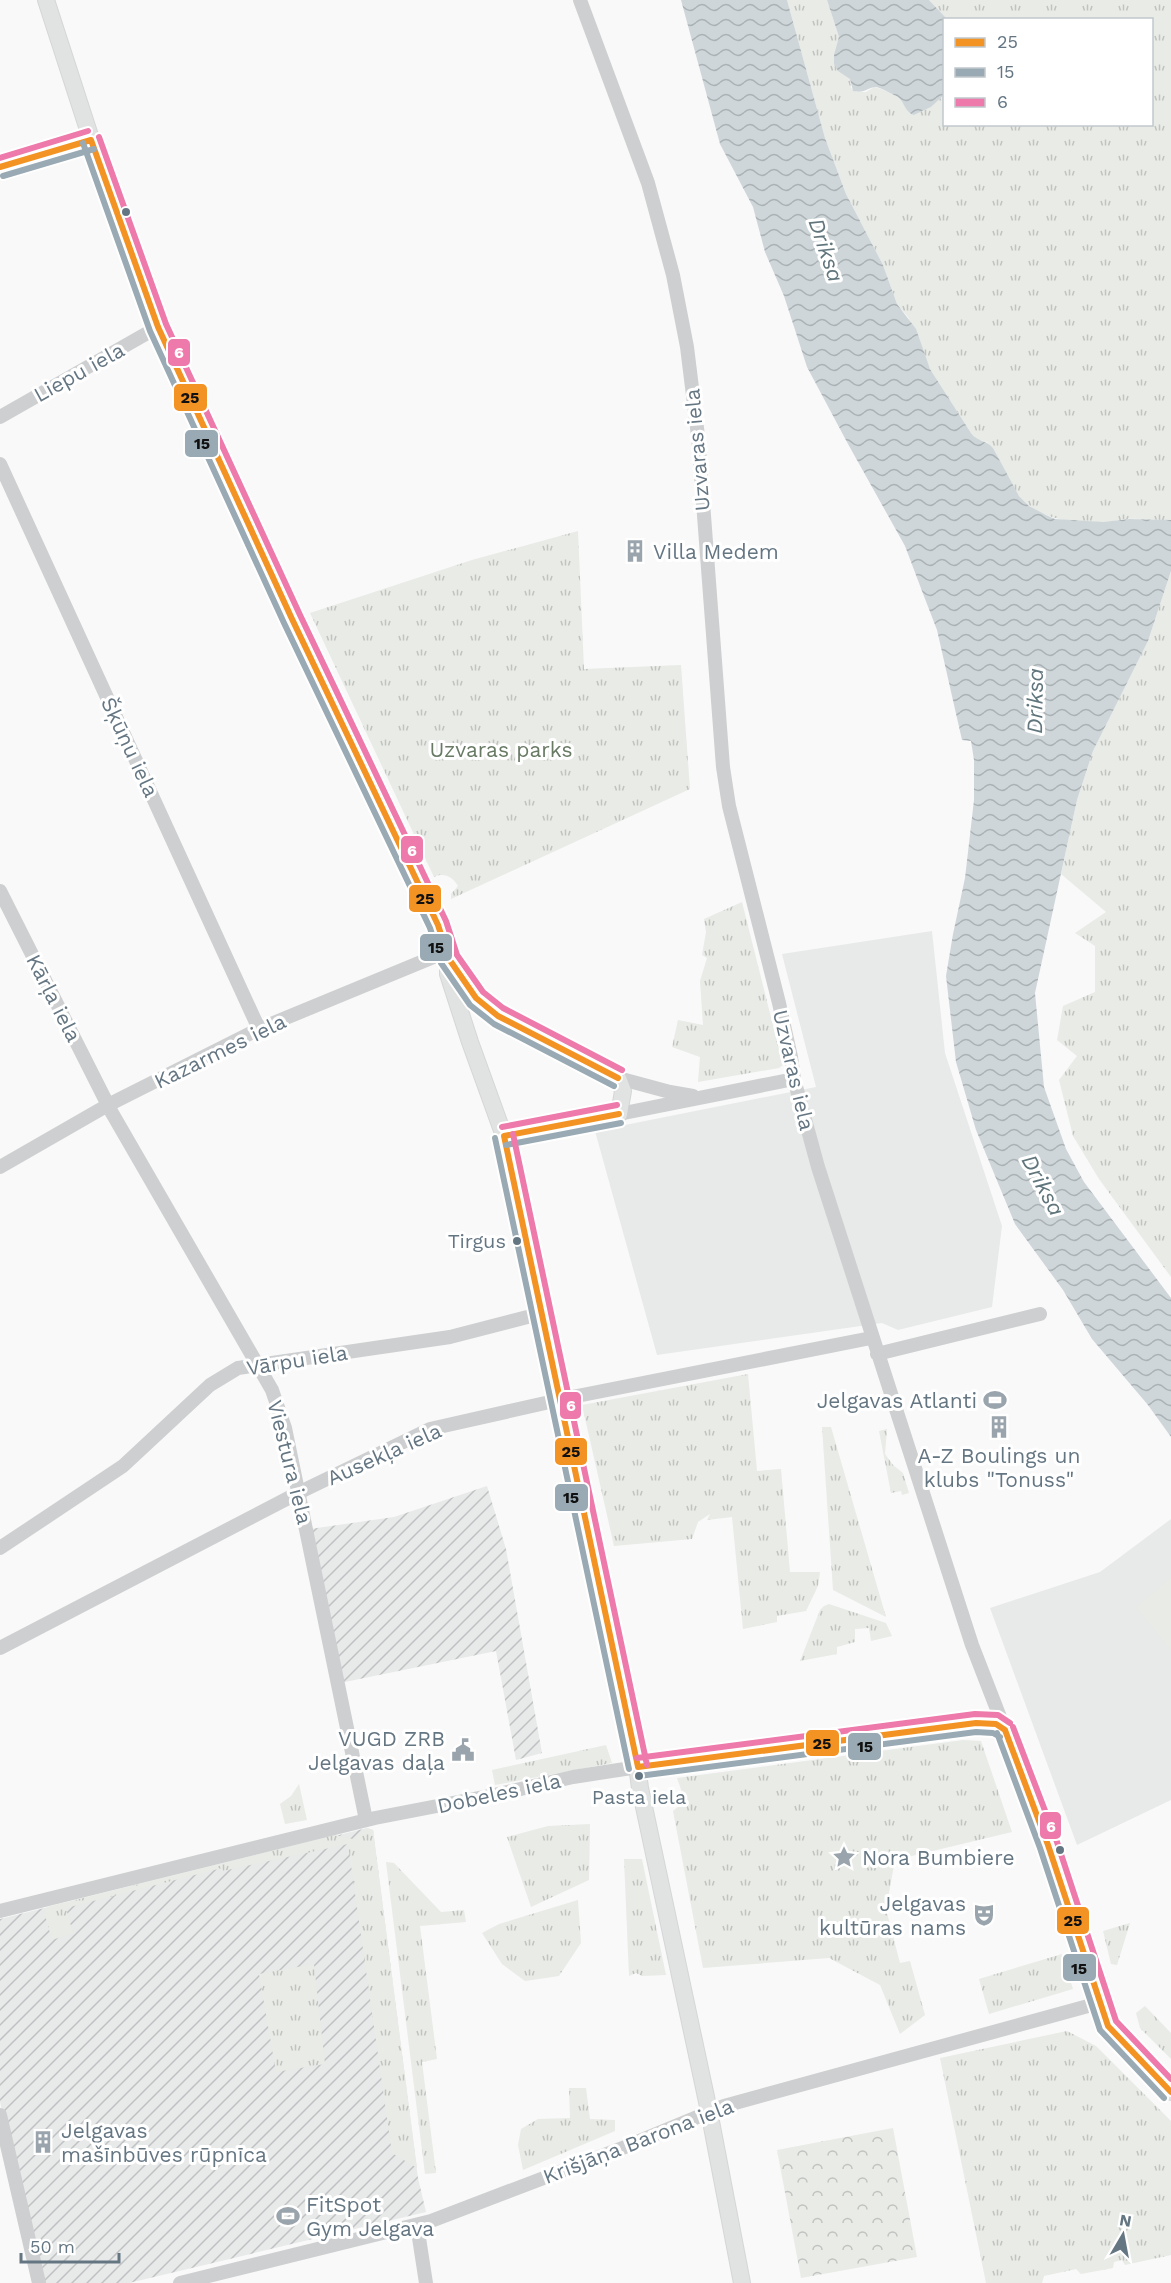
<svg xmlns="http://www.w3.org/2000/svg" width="1171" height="2283" font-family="'Work Sans',sans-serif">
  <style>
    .built { fill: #e8e9e9 }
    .industrial { fill: url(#industrial-furrows) }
    .grass { fill: url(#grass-tufts) }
    .forest { fill: url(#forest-crowns) }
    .garden { fill: #e8ebe6 }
    .water { fill: url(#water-waves) }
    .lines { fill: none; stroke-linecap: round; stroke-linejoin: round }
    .major-casing { stroke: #d5d6d7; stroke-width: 18 }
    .minor { stroke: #cecfd0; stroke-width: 14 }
    .major { stroke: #e1e2e2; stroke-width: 16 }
    .bus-1-casing { stroke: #fff; stroke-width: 10 }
    .bus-2-casing { stroke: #fff; stroke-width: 10 }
    .bus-3-casing { stroke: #fff; stroke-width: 10 }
    .bus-1 { stroke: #f39324; stroke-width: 6 }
    .bus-2 { stroke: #9aaab4; stroke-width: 6 }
    .bus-3 { stroke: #ed7aaa; stroke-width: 6 }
    .bus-dot { fill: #657683; stroke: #fff; stroke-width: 2 }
    .labels { text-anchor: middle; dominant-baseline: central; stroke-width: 6; stroke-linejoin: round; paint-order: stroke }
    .bus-label { font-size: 20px; fill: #657683; stroke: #fff; text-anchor: end }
    .street-label { font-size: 21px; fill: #657683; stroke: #fff }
    .poi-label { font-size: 21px; fill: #657683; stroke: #fff; text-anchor: start }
    .park-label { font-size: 21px; fill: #687a64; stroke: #fff }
    .water-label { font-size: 22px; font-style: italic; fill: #60757c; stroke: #fff }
    .line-badge { stroke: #fff; stroke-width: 2 }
    .badge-label { font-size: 16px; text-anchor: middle; font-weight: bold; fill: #fff }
    .pale-badge-label { font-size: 16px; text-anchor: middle; font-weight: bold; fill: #111 }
  </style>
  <defs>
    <pattern id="industrial-furrows" width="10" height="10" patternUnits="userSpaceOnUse" patternTransform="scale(1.5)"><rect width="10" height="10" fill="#e8e9e9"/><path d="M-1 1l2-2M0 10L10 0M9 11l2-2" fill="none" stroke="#c0c1c2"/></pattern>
    <pattern id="grass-tufts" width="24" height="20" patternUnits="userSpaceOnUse" patternTransform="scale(1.5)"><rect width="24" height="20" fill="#e8ebe6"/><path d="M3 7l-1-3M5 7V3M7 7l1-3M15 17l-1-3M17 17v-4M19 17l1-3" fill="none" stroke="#c0c3c0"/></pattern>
    <pattern id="forest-crowns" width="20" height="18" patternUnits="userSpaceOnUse" patternTransform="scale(1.5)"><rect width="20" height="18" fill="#e8ebe6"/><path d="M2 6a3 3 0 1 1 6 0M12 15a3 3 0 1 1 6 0" fill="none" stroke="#c0c3c0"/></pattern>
    <pattern id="water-waves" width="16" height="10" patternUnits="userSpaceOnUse" patternTransform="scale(1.5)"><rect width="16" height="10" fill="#ced6d9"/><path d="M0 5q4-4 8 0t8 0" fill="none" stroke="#abb2b5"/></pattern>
  </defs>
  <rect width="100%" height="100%" fill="#f9f9f9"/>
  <path class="built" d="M932,931L945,1053L1002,1226L992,1307L898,1330L882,1323L657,1355L595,1131L816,1087L782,954Z
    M1171,1519V1800L1077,1845L990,1608L1100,1572Z"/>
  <path class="industrial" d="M487,1486L506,1549L542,1753L516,1760L496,1651L340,1683L310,1529L394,1517Z
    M367,1828L373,1830L418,2178L426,2212L129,2283H42L0,2102V1919Z"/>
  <path class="grass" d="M787,0H827L839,37L834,64L850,79L851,88L856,92H866L874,87C882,89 896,93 901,100C906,106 906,110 914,115L931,107L944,95V124H1152V20L947,19L929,0H1171V520C1154,521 1136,517 1120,520C1088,525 1043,524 1020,497C1009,483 1002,464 993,448L987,442L976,439L971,433L930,369L908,317L897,304L883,265L846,194L825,138Z
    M578,531L584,669L681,665L690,789L451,899V894L458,886C453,877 444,872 434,877L310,613L472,560Z
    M1171,571V1277L1099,1179L1073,1136L1059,1080L1077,1056L1057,1040L1063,1006L1095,992V946L1075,933L1106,912L1061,874L1077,800L1093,751L1148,641Z
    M742,902L783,1065L779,1068L698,1082L700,1057L672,1047L678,1020L703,1025L700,981L707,958L702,955L706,932L704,919Z
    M748,1374L757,1471L781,1469L790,1572H820L818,1586L806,1611L777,1616V1622L743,1629L732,1517L707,1520L710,1514L698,1522L692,1539L614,1546L582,1405Z
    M822,1427H831L886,1617L833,1590Z
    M887,1429L885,1454L893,1465L903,1473L909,1493L902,1495L901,1491L891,1493L879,1431Z
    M829,1604L886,1623L892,1636L871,1641L869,1628L855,1629V1642L837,1647V1654L800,1661L820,1610L824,1606Z
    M963,1740L981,1741L1012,1832L895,1860L886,1909L900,1963L910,1961L925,2015L900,2034L880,1985L829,1958L703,1968L673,1811L685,1801L677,1778Z
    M606,1745L612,1763L495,1785L492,1770Z
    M299,1784L307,1820L285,1824L280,1804L291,1796Z
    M590,1824L589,1880L531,1907L507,1837L548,1826Z
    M367,1828L373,1830L417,2168L392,2153L348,1844L223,1871L222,1868L66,1908L73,1933L52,1940L45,1915L47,1907L335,1835L353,1839Z
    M624,1859H642L666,1975L642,1976L636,1973L629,1976Z
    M386,1862L394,1863L441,1912L464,1910L466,1922L420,1926L437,2059L422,2062L436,2173L425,2174Z
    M578,1900L581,1943L559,1976L525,1981L502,1964L482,1933L499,1924Z
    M1130,1923L1117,1965L1111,1964L1103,1931Z
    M1062,1954L1073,1989L989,2014L979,1979Z
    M314,1964L325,2064L276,2072L259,1974Z
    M1145,2006L1171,2033V2059L1140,2028L1136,2013Z
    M1067,2031L1096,2046L1171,2121V2255L1125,2265L1122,2260L1114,2262L1113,2268L1081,2274L1076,2269L1044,2276L1042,2283H986L940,2058Z
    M569,2088H586L590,2119L615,2120V2131L523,2170L518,2145L521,2129L538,2119L570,2118Z"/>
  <path class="forest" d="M893,2128L917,2257L801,2278L777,2150Z"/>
  <path class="garden" d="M1171,1578V1650L1136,1607Z"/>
  <path class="water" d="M681,0H787L825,138L846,194L883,265L897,304L916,329L930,369L971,433C977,442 987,440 993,448L1019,496L1029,506L1046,515L1055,519L1103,522L1129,519L1171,520V571L1148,641L1093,751L1077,800L1035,993L1044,1087L1066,1149L1084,1182L1171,1298V1437L1148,1405L1092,1339L1063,1290L1015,1224L976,1130L956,1062L946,976L953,934L965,878L974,800V760L971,741L962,740L937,630L922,591L905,546L848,444L807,367L784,296L765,252L753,207L720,144Z
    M827,0H929L947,19L944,20V95L931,107L914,115C903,111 905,99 894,95C889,92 881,88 876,87C868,87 865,94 853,91L850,79L838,71L834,64V55L839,37Z"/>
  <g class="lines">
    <g class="major-casing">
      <path id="major" d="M46,0L103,176L158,327L292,619L438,925L448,951V974L470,1042L504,1136L543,1313L635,1751L640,1788L709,2111L742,2283
        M449,960L476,998L498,1016L618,1078L623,1091L619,1114L504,1136
        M638,1767L976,1723L996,1724L1005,1730L1048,1845L1108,2026L1171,2092"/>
    </g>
    <path class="minor" d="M580,0L648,183L673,275L687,347L698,436L723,767L729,806L779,1003L791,1057L794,1079L818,1167L972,1645L1005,1730
      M0,167L91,140
      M0,417L158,327
      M0,464L259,1029
      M0,891L112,1113L272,1390L285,1428L366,1820
      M618,1078L670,1092L693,1096
      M619,1114L794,1079
      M0,1167L108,1105L259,1029L448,951
      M877,1354L1040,1314
      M0,1548L123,1466L210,1385L238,1368L450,1337L543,1313
      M0,1648L298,1493L430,1429L572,1397L871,1338
      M0,1911L375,1818L494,1795L573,1777L638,1767
      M0,2115L39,2283
      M417,2225L426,2283
      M180,2283L431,2221L625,2147L724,2106L1099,2003"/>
    <use href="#major" class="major"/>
    <g class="bus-1-casing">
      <path id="bus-1" d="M91,140L158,327L292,619L438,925L449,959L476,998L498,1016L618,1078
        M0,167L91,140
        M504,1136L638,1767
        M504,1136L619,1114
        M1005,1730L1048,1845L1108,2026L1171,2092
        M638,1767L976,1723L996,1724L1005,1730"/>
    </g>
    <g class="bus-2-casing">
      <path id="bus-2" d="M83,143L150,331L284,623L430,928L441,963L470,1005L494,1024L614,1086
        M3,176L94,149
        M495,1138L629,1769
        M506,1145L621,1123
        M997,1733L1040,1848L1100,2030L1164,2098
        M639,1776L976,1732L993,1733L1000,1737"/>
    </g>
    <g class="bus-3-casing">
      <path id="bus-3" d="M99,137L166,324L300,615L446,921L457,955L483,992L503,1008L622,1070
        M0,158L88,131
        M502,1127L617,1105
        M513,1134L647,1765
        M1013,1727L1057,1842L1116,2021L1171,2079
        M637,1758L975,1714L998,1715L1010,1723"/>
    </g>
    <use href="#bus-1" class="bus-1"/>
    <use href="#bus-2" class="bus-2"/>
    <use href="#bus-3" class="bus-3"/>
  </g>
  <defs>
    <g id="building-bare" transform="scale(1.8)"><path d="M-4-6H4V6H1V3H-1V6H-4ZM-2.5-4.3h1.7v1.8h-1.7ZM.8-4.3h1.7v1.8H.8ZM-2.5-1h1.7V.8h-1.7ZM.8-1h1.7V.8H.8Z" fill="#99a4ac" stroke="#fff" stroke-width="2.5" paint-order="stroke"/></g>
    <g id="stadium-bare" transform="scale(1.8)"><path d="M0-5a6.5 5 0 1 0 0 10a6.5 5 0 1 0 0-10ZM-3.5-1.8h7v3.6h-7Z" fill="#99a4ac" stroke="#fff" stroke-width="2.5" paint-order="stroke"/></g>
    <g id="civic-bare" transform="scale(1.8)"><path d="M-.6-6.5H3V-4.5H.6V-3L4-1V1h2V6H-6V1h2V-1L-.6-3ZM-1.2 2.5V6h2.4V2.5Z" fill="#99a4ac" stroke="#fff" stroke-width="2.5" paint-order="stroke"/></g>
    <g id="sight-bare" transform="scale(1.8)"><path d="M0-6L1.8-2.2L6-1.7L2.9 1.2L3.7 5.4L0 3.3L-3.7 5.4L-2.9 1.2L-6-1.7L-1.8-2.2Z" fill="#99a4ac" stroke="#fff" stroke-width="2.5" paint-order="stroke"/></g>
    <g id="theatre-bare" transform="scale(1.8)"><path d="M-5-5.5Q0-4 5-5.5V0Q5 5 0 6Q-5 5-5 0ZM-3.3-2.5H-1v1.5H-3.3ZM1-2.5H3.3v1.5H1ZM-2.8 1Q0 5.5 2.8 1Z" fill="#99a4ac" stroke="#fff" stroke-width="2.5" paint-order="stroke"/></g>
  </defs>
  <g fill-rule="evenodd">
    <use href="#building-bare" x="635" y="551"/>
    <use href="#stadium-bare" x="995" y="1400"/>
    <use href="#building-bare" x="999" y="1427"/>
    <use href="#civic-bare" x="463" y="1750"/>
    <use href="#sight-bare" x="844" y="1857"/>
    <use href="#theatre-bare" x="984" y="1915"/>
    <use href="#building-bare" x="43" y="2142"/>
    <use href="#stadium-bare" x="288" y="2216"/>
  </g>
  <g class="bus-dot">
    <circle cx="126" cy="212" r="5"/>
    <circle cx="517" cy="1241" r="5"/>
    <circle cx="639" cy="1776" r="5"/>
    <circle cx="1060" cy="1850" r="5"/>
  </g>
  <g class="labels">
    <g class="bus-label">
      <text x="506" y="1241">Tirgus</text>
      <text x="639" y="1797" text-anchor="middle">Pasta iela</text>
    </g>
    <g class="street-label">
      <text transform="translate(79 372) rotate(-29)">Liepu iela</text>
      <text transform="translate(697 450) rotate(-95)">Uzvaras iela</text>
      <text transform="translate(130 747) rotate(65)">Šķūņu iela</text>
      <text transform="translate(54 998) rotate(63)">Kārļa iela</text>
      <text transform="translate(220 1051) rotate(-26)">Kazarmes iela</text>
      <text transform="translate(794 1070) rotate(77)">Uzvaras iela</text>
      <text transform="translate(297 1360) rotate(-9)">Vārpu iela</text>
      <text transform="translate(384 1454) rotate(-24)">Ausekļa iela</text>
      <text transform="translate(290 1462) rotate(76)">Viestura iela</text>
      <text transform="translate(499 1793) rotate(-12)">Dobeles iela</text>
      <text transform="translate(638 2141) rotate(-21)">Krišjāņa Barona iela</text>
    </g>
    <g class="poi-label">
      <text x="653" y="551">Villa Medem</text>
      <text x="977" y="1400" text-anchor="end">Jelgavas Atlanti</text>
      <text x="999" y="1455" text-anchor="middle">A-Z Boulings un<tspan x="999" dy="24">klubs "Tonuss"</tspan></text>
      <text x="445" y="1738" text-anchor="end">VUGD ZRB<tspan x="445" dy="24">Jelgavas daļa</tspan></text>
      <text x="862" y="1857">Nora Bumbiere</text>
      <text x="966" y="1903" text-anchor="end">Jelgavas<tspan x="966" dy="24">kultūras nams</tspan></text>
      <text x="61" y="2130">Jelgavas<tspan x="61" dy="24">mašīnbūves rūpnīca</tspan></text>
      <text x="306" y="2204">FitSpot<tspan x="306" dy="24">Gym Jelgava</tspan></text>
    </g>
    <g class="park-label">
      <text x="501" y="749">Uzvaras parks</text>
    </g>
    <g class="water-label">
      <text transform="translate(826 250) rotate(71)">Driksa</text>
      <text transform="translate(1035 701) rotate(-89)">Driksa</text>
      <text transform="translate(1043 1185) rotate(62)">Driksa</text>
    </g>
  </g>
  <g class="line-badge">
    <rect x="167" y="338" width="24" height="29" rx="6" fill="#ed7aaa"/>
    <rect x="173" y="383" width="35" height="29" rx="6" fill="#f39324"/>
    <rect x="184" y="429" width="35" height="29" rx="6" fill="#9aaab4"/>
    <rect x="400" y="835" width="24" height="29" rx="6" fill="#ed7aaa"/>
    <rect x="408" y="884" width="34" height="29" rx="6" fill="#f39324"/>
    <rect x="419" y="933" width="34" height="29" rx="6" fill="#9aaab4"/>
    <rect x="559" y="1391" width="23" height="29" rx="6" fill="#ed7aaa"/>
    <rect x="554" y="1437" width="34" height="29" rx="6" fill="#f39324"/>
    <rect x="554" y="1483" width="35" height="29" rx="6" fill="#9aaab4"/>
    <rect x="805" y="1729" width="35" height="28" rx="6" fill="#f39324"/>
    <rect x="847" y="1732" width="35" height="29" rx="6" fill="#9aaab4"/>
    <rect x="1039" y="1811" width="23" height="29" rx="6" fill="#ed7aaa"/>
    <rect x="1056" y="1906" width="34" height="29" rx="6" fill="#f39324"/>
    <rect x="1062" y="1953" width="35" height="29" rx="6" fill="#9aaab4"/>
  </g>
  <g class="badge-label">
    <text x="179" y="358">6</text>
    <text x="412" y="856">6</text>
    <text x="571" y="1411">6</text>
    <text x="1051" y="1832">6</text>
  </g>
  <g class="pale-badge-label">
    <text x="190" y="403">25</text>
    <text x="202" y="449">15</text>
    <text x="425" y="904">25</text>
    <text x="436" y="953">15</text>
    <text x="571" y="1457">25</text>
    <text x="571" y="1503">15</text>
    <text x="822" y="1749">25</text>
    <text x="865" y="1752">15</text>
    <text x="1073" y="1926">25</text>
    <text x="1079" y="1974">15</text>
  </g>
  <rect x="943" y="18" width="210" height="108" fill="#ffffff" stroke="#c1c8cd" stroke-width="1.5"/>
  <rect x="955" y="38" width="30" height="9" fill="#f39324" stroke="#c1c8cd" stroke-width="1.5"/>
  <text x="997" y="48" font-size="18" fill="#657683">25</text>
  <rect x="955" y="68" width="30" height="9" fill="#9aaab4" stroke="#c1c8cd" stroke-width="1.5"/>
  <text x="997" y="78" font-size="18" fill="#657683">15</text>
  <rect x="955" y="98" width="30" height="9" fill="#ed7aaa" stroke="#c1c8cd" stroke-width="1.5"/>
  <text x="997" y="108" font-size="18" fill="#657683">6</text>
  <g transform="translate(1123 2235) rotate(10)" stroke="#ffffff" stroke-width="4.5" paint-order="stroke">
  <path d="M0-4.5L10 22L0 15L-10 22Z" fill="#657683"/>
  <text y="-9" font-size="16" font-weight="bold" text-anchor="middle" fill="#657683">N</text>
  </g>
  <path d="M21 2253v9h98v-9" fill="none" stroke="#657683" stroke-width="3"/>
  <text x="30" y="2253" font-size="18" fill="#657683" stroke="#ffffff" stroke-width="4.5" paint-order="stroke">50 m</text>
</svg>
